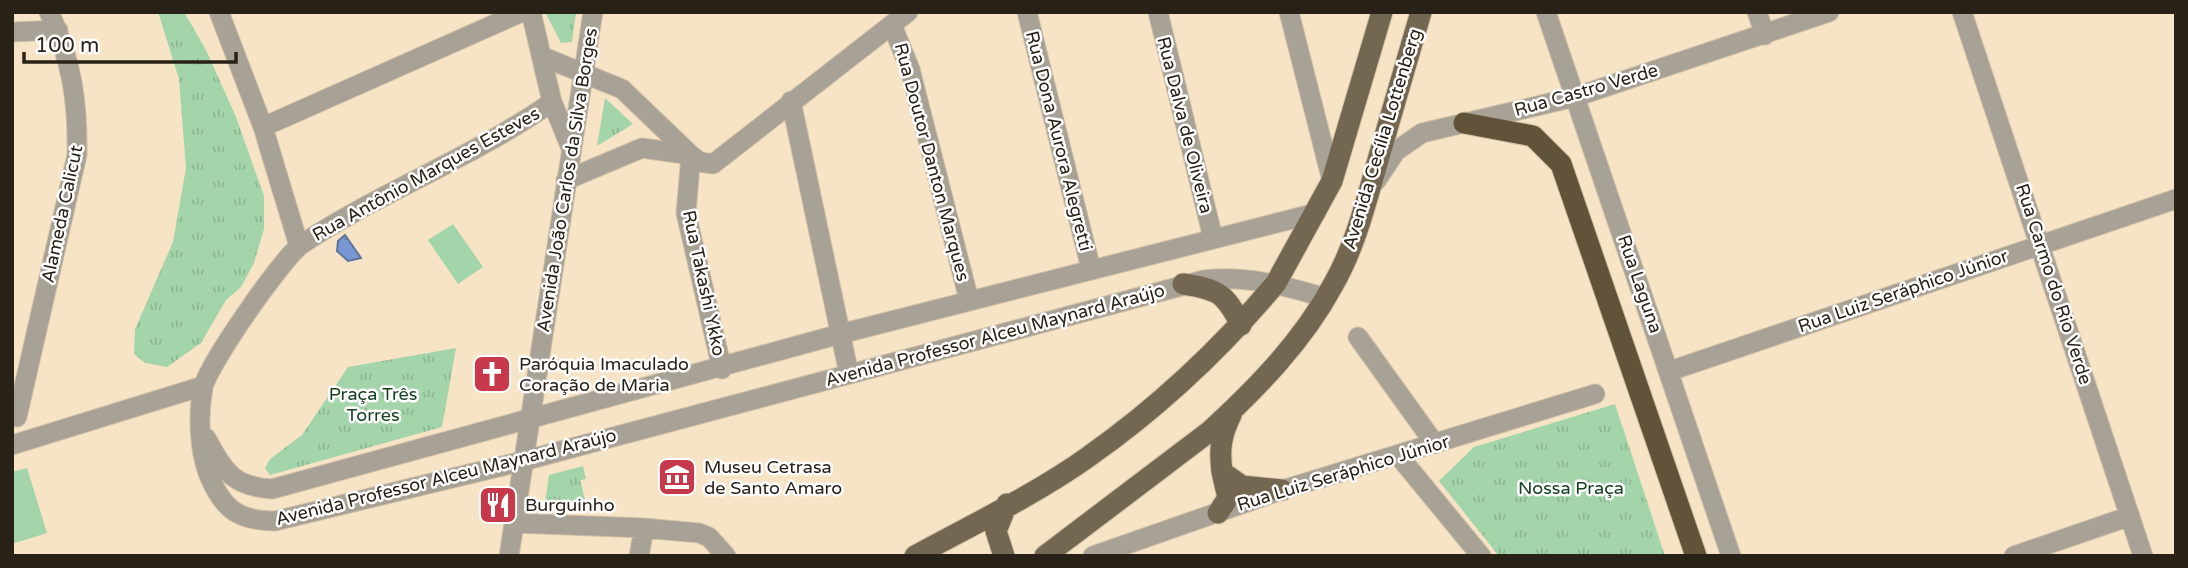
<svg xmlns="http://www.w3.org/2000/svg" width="2188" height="568" font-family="'Varela Round',sans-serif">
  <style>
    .park { fill: url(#park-tufts) }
    .pitch { fill: #a4d4aa }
    .water { fill: url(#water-ripples); stroke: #60749a; stroke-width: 2 }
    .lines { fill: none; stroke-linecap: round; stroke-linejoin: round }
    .minor-casing { stroke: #d2c1a7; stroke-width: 21 }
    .major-casing { stroke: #d2c1a7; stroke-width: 23 }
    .highway-casing { stroke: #d2c1a7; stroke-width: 23 }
    .minor { stroke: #a8a195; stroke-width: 19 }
    .major { stroke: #746751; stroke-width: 21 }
    .highway { stroke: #615339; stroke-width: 21 }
    .labels { text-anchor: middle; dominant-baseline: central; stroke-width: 5; stroke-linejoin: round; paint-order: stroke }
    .street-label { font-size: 18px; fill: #282116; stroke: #fff }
    .poi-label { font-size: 18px; fill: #282116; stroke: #fff; text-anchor: start }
    .park-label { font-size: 18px; fill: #15411f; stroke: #fff }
  </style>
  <defs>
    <pattern id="park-tufts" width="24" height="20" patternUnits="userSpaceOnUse" patternTransform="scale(1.75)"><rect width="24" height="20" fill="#a4d4aa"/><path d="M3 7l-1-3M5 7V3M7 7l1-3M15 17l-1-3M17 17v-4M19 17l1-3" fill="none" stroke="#8db692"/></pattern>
    <pattern id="water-ripples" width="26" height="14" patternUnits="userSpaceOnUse" patternTransform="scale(1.75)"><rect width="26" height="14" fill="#7897d3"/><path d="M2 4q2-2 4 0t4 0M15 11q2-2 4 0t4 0" fill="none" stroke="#627baa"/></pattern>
  </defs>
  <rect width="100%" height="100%" fill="#f7e4c7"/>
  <path class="park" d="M158,12H184L206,50L236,117L264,196V229L254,263L241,287L226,300L201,343L167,367L145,363L134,354L135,329L173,242L186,168L179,79Z
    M545,12H576L572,42L561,43Z
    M605,98L633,124L597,146Z
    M456,348L442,427L270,475L265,468L270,459L302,435L348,367Z
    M1615,404L1665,556H1499L1439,481L1474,447Z
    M583,466L586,479L580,480L588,511L544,509L549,475Z"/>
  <path class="pitch" d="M453,224L483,267L458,284L428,240Z
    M27,468L47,533L12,544V472Z"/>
  <path class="water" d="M345,235L361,258L348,261L337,251L338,241Z"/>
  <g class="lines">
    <g class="minor-casing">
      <path id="minor" d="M219,12L263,127L299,246
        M531,12L552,102L571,148
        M1027,12L1091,269
        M1158,12L1213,238
        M1289,12L1332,181
        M1546,12L1731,556
        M1757,12L1765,35
        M1962,12L2143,556
        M892,25L910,69L969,300
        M12,32L58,30
        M541,56L622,89L691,155L700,162L713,164L908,12
        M791,101L849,374
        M552,102C474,157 382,191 302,244C283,257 207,366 203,388C198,414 199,448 208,473C222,508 237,521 275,521L523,461L1204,280C1247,275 1286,286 1326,298
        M263,127L522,12
        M691,155L686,213L722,369
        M566,180L642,148L691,155
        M1376,181L1396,151L1422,133L1575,97L1829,12
        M1358,337L1435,444
        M1670,371L2176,199
        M17,417L77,155C78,104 72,59 49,12
        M206,438C225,471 231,486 272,489L840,334L1316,213
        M12,445L203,386
        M1398,455L1481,556
        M514,523L644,528L699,533L709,537L726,556
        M509,556L593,12
        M639,556L644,528
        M1093,556L1282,490L1595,394
        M2014,556L2130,516"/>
    </g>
    <g class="major-casing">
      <path id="major" d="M1183,284C1218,289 1225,293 1241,325
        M1231,415C1221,435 1219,449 1222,472L1242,486L1282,490
        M1218,513L1228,498L1222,472
        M915,556C970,526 1038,493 1088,457C1159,407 1220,350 1276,283L1332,181L1382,12
        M1004,556L996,531L1007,504
        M1045,556L1210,431C1256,389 1303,341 1333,285C1355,247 1366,202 1378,160C1392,111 1406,62 1421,12"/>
    </g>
    <g class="highway-casing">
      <path id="highway" d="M1464,123L1533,136L1561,164L1696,556"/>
    </g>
    <use href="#minor" class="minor"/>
    <use href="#major" class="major"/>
    <use href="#highway" class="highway"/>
  </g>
  <defs>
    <g id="church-square" transform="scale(2.0125)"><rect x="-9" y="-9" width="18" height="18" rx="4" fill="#c8384b" stroke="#fff"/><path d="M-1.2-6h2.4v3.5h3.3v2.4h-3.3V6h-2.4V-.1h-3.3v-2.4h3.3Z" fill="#fff"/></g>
    <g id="museum-square" transform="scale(2.0125)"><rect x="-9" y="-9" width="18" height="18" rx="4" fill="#c8384b" stroke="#fff"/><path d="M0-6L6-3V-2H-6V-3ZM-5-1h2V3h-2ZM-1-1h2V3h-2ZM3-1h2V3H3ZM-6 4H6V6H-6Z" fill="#fff"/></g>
    <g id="restaurant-square" transform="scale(2.0125)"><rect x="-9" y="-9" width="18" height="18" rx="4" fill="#c8384b" stroke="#fff"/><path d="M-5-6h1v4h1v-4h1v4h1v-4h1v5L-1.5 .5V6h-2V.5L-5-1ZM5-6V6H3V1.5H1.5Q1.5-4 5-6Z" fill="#fff"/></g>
  </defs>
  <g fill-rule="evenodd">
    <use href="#church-square" x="492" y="374"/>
    <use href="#museum-square" x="677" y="477"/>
    <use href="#restaurant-square" x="498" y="505"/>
  </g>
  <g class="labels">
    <g class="street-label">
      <text transform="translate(1586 90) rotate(-16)">Rua Castro Verde</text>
      <text transform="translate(1185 125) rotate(76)">Rua Dalva de Oliveira</text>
      <text transform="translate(1382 139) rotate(-73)">Avenida Cecília Lottenberg</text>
      <text transform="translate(1059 141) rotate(76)">Rua Dona Aurora Alegretti</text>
      <text transform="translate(932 162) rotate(75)">Rua Doutor Danton Marques</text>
      <text transform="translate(426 174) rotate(-29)">Rua Antônio Marques Esteves</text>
      <text transform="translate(567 180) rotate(-81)">Avenida João Carlos da Silva Borges</text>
      <text transform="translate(62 214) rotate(-78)">Alameda Calicut</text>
      <text transform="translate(704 283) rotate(78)">Rua Takashi Ykko</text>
      <text transform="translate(1640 284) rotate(71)">Rua Laguna</text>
      <text transform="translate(2054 284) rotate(72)">Rua Carmo do Rio Verde</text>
      <text transform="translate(1903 291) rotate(-19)">Rua Luiz Seráphico Júnior</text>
      <text transform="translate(995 335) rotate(-15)">Avenida Professor Alceu Maynard Araújo</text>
      <text transform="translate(1343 473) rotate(-17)">Rua Luiz Seráphico Júnior</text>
      <text transform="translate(446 477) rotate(-14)">Avenida Professor Alceu Maynard Araújo</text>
    </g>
    <g class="poi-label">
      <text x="519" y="364">Paróquia Imaculado<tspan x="519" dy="21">Coração de Maria</tspan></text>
      <text x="704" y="467">Museu Cetrasa<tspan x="704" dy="21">de Santo Amaro</tspan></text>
      <text x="525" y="505">Burguinho</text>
    </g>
    <g class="park-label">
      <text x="373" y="394">Praça Três<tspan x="373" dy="21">Torres</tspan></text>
      <text x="1571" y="488">Nossa Praça</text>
    </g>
  </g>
  <rect width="2188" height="568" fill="none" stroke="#282116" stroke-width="28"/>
  <path d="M24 52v10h212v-10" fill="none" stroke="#282116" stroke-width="3.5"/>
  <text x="35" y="52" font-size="21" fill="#282116" stroke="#ffffff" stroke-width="5" paint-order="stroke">100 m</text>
</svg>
